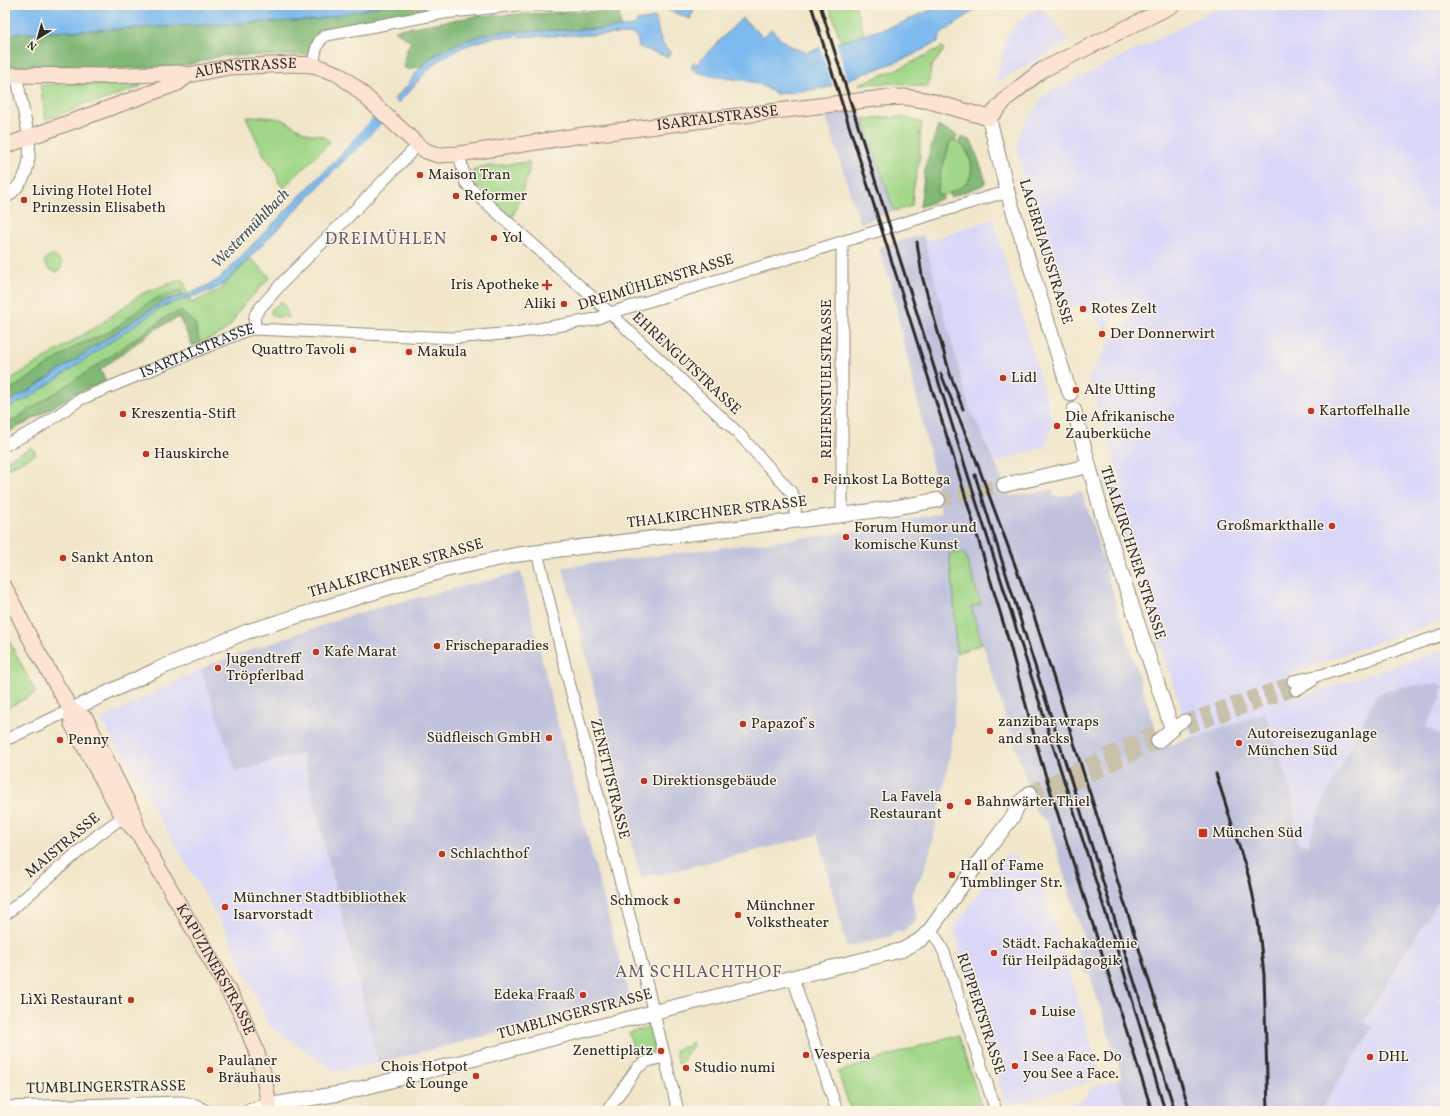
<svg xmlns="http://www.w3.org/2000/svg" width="1450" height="1116" font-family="Vollkorn,serif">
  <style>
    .built { fill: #d9d7f8 }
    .industrial { fill: #c0c2dd }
    .green { fill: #a1d788; stroke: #66815a }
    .forest { fill: #80b874; stroke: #567250 }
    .water { fill: #7bbaef; stroke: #53728d }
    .pier { fill: #f1e6c9 }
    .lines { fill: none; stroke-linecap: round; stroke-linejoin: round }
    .canal { stroke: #7bbaef; stroke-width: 10 }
    .minor-tunnel { stroke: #c9c1a9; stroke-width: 11; stroke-dasharray: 11 5.5; stroke-linecap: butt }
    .tertiary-tunnel { stroke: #c9c1a9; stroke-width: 14; stroke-dasharray: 14 7; stroke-linecap: butt }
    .minor-casing { stroke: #8e887a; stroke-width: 13 }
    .tertiary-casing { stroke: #8e887a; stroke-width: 16 }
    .secondary-casing { stroke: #8e887a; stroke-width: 17 }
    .minor { stroke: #fff; stroke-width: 11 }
    .tertiary { stroke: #fff; stroke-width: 14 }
    .secondary { stroke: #fde3d1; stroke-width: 15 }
    .rail { stroke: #2b2b2b; stroke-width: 3 }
    .poi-dot { fill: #c8321e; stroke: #fcf5e5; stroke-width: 1.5 }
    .labels { text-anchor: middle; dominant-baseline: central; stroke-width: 3; stroke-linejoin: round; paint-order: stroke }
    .street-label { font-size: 15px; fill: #2b2b2b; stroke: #fcf5e5 }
    .poi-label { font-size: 15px; fill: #2b2b2b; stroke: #fcf5e5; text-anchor: start }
    .water-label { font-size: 16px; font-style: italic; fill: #435666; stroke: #fcf5e5 }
    .quarter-label { font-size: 17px; letter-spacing: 1px; fill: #655c6a; stroke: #fcf5e5 }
  </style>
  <rect width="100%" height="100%" fill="#fcf5e5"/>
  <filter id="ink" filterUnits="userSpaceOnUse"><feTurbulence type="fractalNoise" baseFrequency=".025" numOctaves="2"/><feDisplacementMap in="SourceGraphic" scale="8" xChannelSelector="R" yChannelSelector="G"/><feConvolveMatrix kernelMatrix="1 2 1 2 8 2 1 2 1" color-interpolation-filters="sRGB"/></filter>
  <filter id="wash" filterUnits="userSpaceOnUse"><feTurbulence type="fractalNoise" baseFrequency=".012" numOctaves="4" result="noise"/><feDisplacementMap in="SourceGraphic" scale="16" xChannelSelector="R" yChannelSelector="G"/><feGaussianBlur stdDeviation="0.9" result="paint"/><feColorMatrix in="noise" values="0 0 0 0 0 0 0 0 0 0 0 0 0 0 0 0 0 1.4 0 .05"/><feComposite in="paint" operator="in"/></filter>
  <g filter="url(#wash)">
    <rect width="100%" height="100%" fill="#f1e6c9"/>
    <path class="built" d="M1222,5H1445V619L1290,673L1298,698L1445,649V746L1426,728L1442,699L1440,697L1443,690L1444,687L1437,683L1396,688L1377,694L1336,775L1319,812L1308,845L1297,843L1295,817L1291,790L1265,714L1196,737H1191L1105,482L1120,477L1088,378L1113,336L1142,305L1134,297L1121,310L1105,329L1099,323L1085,305L1064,312L1028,205L1017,147L1018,137L1026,121L1042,98L1050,92L1152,42Z
      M1040,6L1069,41L996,83L1006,37L1017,23Z
      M993,219L1053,421L1046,447L995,462L969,406L924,242Z
      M201,669L236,772L301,753L378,1063L336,1072L269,1025L225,929L101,720Z
      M1006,853L1037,868L1102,1078L1006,1107L954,928Z
      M1445,891V992L1437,1001L1445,1007V1111H1320L1373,1028L1365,1021L1403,955Z
      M1117,1080L1128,1111H1050L1084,1099L1091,1088Z"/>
    <path class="industrial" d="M860,109L894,211L860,224L825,114Z
      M923,235L969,406L1010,497L1053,489V496L1061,497L1082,491L1161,749L1191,737H1196L1265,713L1291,790L1295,817L1297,843L1308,845L1319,812L1336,775L1377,694L1401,687L1437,683L1444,687L1440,696L1442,698L1426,727L1442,736V743L1445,746V891L1403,955L1365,1021L1373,1028L1320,1111H1128L1117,1080L1122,1077L1109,1035L1089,973L1084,974L1076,946L1085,943L1048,822L1036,812L971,607L981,603L964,552L949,554L954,598L956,627V664L954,724L949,760L932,845L924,871L911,895L917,918L913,924L901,933L900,931L892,934V936L847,947L818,835L658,875L654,874L641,878L629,835L624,809L595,695L592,679L563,567L826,535L858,530L941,513L936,487H937L890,281L878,247Z
      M521,572L553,705L630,1000L378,1063L302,753L236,772L201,669L216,662L341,619V618L412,599Z"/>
    <path class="green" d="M829,5H855L864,35L841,42Z
      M942,47L944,50L931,67L928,87L895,83L859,84L905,66Z
      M72,84H141L140,87L91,104L90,102L80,105V107L46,120L40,85Z
      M246,117C259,117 273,116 285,121C292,124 299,130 307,133C319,137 320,132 330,142L284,188L279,183L274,167L265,157Z
      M887,117H903L922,123L920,133V156L913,190L912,206L894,211L863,119Z
      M951,140C967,142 977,167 968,181C963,189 947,195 937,196L941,172Z
      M530,162L528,175L512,219L469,177L473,171L481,167Z
      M54,255L62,263L61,268L57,272C50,270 47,268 44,261L48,257Z
      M250,258L270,277L240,309L230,326L220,334L193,346L179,317L155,329L100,370L106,381L72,395L28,422L5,433V380L14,377L99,325L143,293L183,279L191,303L220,290Z
      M282,301L289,317H276L271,314V310Z
      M32,447L36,454L5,470V461Z
      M964,552L981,604L971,607L982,644L956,653L954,598L949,554Z
      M5,633L36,693L5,709Z
      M649,1027L655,1053L635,1057L629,1032Z
      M958,1036L983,1111H851L838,1072L949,1037Z
      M691,1041L693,1045L681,1063L678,1064L675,1050L688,1046Z"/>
    <path class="forest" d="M385,5H467L433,10L318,30L311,55L221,56L187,65L151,68L5,70V34L314,20Z
      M599,11L619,12L621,28L495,32L461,42L437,53L421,66L409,70L404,67C404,57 406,50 411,42L395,30L477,16Z
      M938,126L957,135L955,141L951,140L941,172L937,195H942L943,198L920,207L926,163Z
      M961,137L971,141L973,145L985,178V183L981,186L950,197L949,193C953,191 959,189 963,186C973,180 973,165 969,155C967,150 962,146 959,142Z
      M181,290L183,296L162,302L27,392L5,403V391L18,385L76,346L111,331L148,303L165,294Z
      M181,311L195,324L200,343L193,346L179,317L155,329L100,370L106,381L72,395L28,422L6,433V426L9,423L99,364L167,316Z"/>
    <path class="water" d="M5,5H385L314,20L5,34Z
      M643,5H696L690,19L663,8L643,11Z
      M941,5H981L940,35L939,41L909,57L825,88L776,94L761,85L748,81L711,76L696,72V70L691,68L693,63L699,64L701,59L742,18L763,37L771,29C781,40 791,49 806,52L897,25Z
      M656,18C658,31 659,43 670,52L668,57L639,47L637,37L633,34L495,37L477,42L463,47L442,58L427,71L410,90L398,103L394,99C398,94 403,90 407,86C412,79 416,72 422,66C441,47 469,39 495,32L602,29L634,26L637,23V21Z
      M359,136L364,140L224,284L213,290L163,306L30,397L5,409V403L27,392L162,302L189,294L211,284L220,278Z"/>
    <path class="pier" d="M836,41L848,81L833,87L820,46Z"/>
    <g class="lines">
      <path class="canal" d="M352,148L377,121"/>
    </g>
  </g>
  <g filter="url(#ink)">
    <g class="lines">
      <path class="minor-tunnel" d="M1185,720L1293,681
        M1188,728L1296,690"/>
      <path class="tertiary-tunnel" d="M938,500L1004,485
        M1030,793L1155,732
        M1033,803L1158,741"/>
      <g class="minor-casing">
        <g id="minor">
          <path d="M534,5H582"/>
          <path d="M313,65C316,52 315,41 327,35L444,13L517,5"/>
          <path d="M459,154L466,183L473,191L610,313L739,434L792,493L794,498L796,520"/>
          <path d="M5,199C27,181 31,166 29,138L16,74"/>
          <path d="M254,329L255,315L260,308L283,282L354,211L418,145"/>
          <path id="s1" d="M5,445L37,429L81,399L245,331L254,329L453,338L515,333L596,319L610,313L995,195L1008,194"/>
          <path d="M842,515V243"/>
          <path d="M537,552L571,690L640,957L678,1111"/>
          <path d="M1293,681L1325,674L1445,634"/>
          <path d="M1296,690L1312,681"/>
          <path d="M1172,729L1185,720"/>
          <path d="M5,740L71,710"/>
          <path d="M5,915L98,835L123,817"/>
          <path d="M930,930L937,939L944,952L996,1111"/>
          <path d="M793,978L837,1111"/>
          <path d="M5,1107L182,1102L196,1105L206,1111"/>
          <path d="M607,1111L638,1067L648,1061L664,1057"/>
        </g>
      </g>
      <g class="tertiary-casing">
        <path id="tertiary" d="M989,118L1008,194L1070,394
          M1074,410L1102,514L1172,729
          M1004,485L1089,466
          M71,710L156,670L246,632L445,570L515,555L842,515L892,508L938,500
          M1158,741L1172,729
          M250,1111L270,1105L343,1093L654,1012L902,950L920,940L930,930L988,849L1014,815C1016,805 1023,800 1030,793"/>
      </g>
      <g class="secondary-casing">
        <g id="secondary">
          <path d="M5,75L106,76L177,73L188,75"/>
          <path id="s2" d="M5,146L178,83L188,75L229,67L292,64L313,65L338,74L355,87L418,145L426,151L438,155L459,154L576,136L882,98L905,97L930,101L989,118L1008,97L1042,70L1173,5"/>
          <path d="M5,588L32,642L71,710L86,719L132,811L138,830"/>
          <path id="s3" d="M71,710L72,724L123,817L140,836L240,1011L256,1050L263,1072L270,1111"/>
        </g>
      </g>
      <use href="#minor" class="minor"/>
      <use href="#tertiary" class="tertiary"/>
      <use href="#secondary" class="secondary"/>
      <path class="rail" d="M811,5L959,475L1009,642L1041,761L1152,1111
        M820,5L1118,952L1165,1111
        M917,242L922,276L950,374L963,409
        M941,374L973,452L1035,619L1190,1111
        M975,475L1175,1111
        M1216,774L1250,881L1258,921L1264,975L1268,1111"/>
    </g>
  </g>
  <g class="poi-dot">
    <circle cx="420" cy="175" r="4"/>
    <circle cx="456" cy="196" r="4"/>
    <circle cx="24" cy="200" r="4"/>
    <circle cx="494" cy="238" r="4"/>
    <path d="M545 279h4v4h4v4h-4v4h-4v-4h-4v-4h4z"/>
    <circle cx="564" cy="304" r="4"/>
    <circle cx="1083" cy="309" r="4"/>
    <circle cx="1102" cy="334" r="4"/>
    <circle cx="353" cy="350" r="4"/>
    <circle cx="409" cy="352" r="4"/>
    <circle cx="1003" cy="378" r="4"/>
    <circle cx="1076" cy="390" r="4"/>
    <circle cx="1311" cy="411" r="4"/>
    <circle cx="123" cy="414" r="4"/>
    <circle cx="1057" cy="426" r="4"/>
    <circle cx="146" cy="454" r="4"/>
    <circle cx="815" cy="480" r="4"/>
    <circle cx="1332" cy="526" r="4"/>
    <circle cx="846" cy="537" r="4"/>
    <circle cx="63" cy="558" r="4"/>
    <circle cx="437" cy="646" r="4"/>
    <circle cx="316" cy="652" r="4"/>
    <circle cx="218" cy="668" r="4"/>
    <circle cx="743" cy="724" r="4"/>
    <circle cx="990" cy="731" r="4"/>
    <circle cx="549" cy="738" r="4"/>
    <circle cx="60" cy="740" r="4"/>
    <circle cx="1239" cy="743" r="4"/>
    <circle cx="644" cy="781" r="4"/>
    <circle cx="968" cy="802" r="4"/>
    <circle cx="950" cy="806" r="4"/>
    <rect x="1198" y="828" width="10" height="10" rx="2"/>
    <circle cx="442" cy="854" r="4"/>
    <circle cx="952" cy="875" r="4"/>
    <circle cx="677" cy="901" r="4"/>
    <circle cx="225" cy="907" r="4"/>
    <circle cx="738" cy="915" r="4"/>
    <circle cx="994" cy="953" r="4"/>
    <circle cx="583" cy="995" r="4"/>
    <circle cx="131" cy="1000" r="4"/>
    <circle cx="1033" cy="1012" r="4"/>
    <circle cx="661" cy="1051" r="4"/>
    <circle cx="806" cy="1055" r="4"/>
    <circle cx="1370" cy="1057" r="4"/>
    <circle cx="1015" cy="1066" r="4"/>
    <circle cx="686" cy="1068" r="4"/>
    <circle cx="210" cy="1070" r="4"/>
    <circle cx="476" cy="1076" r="4"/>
  </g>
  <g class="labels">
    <g class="street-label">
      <text stroke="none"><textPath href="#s2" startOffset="255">AUENSTRASSE</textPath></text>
      <text stroke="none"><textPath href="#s2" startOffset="761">ISARTALSTRASSE</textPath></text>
      <text transform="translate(1045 252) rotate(73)">LAGERHAUSSTRASSE</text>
      <text transform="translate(656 283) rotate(-17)">DREIMÜHLENSTRASSE</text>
      <text stroke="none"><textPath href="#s1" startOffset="215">ISARTALSTRASSE</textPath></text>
      <text transform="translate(686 364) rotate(43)">EHRENGUTSTRASSE</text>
      <text transform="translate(827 379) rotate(-90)">REIFENSTUELSTRASSE</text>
      <text transform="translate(717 513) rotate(-7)">THALKIRCHNER STRASSE</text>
      <text transform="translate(1132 553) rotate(72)">THALKIRCHNER STRASSE</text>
      <text transform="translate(396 569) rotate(-16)">THALKIRCHNER STRASSE</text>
      <text transform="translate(609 779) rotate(76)">ZENETTISTRASSE</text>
      <text transform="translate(63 846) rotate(-40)">MAISTRASSE</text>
      <text stroke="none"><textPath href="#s3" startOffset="299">KAPUZINERSTRASSE</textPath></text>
      <text transform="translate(980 1014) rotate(72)">RUPPERTSTRASSE</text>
      <text transform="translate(575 1015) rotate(-15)">TUMBLINGERSTRASSE</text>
      <text transform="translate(106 1088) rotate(-1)">TUMBLINGERSTRASSE</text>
    </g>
    <g class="poi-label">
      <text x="428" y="175">Maison Tran</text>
      <text x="32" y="191">Living Hotel Hotel<tspan x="32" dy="17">Prinzessin Elisabeth</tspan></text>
      <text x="464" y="196">Reformer</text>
      <text x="502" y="238">Yol</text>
      <text x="539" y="285" text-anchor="end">Iris Apotheke</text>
      <text x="556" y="304" text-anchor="end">Aliki</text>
      <text x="1091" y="309">Rotes Zelt</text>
      <text x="1110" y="334">Der Donnerwirt</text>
      <text x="345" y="350" text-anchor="end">Quattro Tavoli</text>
      <text x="417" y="352">Makula</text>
      <text x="1011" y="378">Lidl</text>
      <text x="1084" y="390">Alte Utting</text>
      <text x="1319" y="411">Kartoffelhalle</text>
      <text x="131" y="414">Kreszentia-Stift</text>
      <text x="1065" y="417">Die Afrikanische<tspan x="1065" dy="17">Zauberküche</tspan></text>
      <text x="154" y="454">Hauskirche</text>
      <text x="823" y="480">Feinkost La Bottega</text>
      <text x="1324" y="526" text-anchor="end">Großmarkthalle</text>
      <text x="854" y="528">Forum Humor und<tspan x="854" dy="17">komische Kunst</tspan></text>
      <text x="71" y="558">Sankt Anton</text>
      <text x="445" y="646">Frischeparadies</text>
      <text x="324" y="652">Kafe Marat</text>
      <text x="226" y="659">Jugendtreff<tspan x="226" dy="17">Tröpferlbad</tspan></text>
      <text x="998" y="722">zanzibar wraps<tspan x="998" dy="17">and snacks</tspan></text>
      <text x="751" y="724">Papazof´s</text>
      <text x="1247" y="734">Autoreisezuganlage<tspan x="1247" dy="17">München Süd</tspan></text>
      <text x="541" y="738" text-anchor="end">Südfleisch GmbH</text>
      <text x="68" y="740">Penny</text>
      <text x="652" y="781">Direktionsgebäude</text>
      <text x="942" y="797" text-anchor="end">La Favela<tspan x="942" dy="17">Restaurant</tspan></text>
      <text x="976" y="802">Bahnwärter Thiel</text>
      <text x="1212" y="833">München Süd</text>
      <text x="450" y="854">Schlachthof</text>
      <text x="960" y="866">Hall of Fame<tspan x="960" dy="17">Tumblinger Str.</tspan></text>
      <text x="233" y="898">Münchner Stadtbibliothek<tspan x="233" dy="17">Isarvorstadt</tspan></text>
      <text x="669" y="901" text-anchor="end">Schmock</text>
      <text x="746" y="906">Münchner<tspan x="746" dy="17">Volkstheater</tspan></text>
      <text x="1002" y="944">Städt. Fachakademie<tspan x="1002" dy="17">für Heilpädagogik</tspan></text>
      <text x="575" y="995" text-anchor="end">Edeka Fraaß</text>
      <text x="123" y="1000" text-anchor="end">LìXì Restaurant</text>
      <text x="1041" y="1012">Luise</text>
      <text x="653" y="1051" text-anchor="end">Zenettiplatz</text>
      <text x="814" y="1055">Vesperia</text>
      <text x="1023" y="1057">I See a Face. Do<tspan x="1023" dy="17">you See a Face.</tspan></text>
      <text x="1378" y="1057">DHL</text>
      <text x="218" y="1061">Paulaner<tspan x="218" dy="17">Bräuhaus</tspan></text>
      <text x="468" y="1067" text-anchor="end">Chois Hotpot<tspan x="468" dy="17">&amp; Lounge</tspan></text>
      <text x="694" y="1068">Studio numi</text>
    </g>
    <g class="water-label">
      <text transform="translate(251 229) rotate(-46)">Westermühlbach</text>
    </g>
    <g class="quarter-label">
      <text x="386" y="239">DREIMÜHLEN</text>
      <text x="699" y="972">AM SCHLACHTHOF</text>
    </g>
  </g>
  <rect width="1450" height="1116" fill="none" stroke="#fcf5e5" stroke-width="20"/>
  <g transform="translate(38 38) rotate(217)" stroke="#fcf5e5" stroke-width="3" paint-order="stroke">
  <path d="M0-3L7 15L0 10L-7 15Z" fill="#2b2b2b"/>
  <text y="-6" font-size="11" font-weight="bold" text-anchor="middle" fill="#2b2b2b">N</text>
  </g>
</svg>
